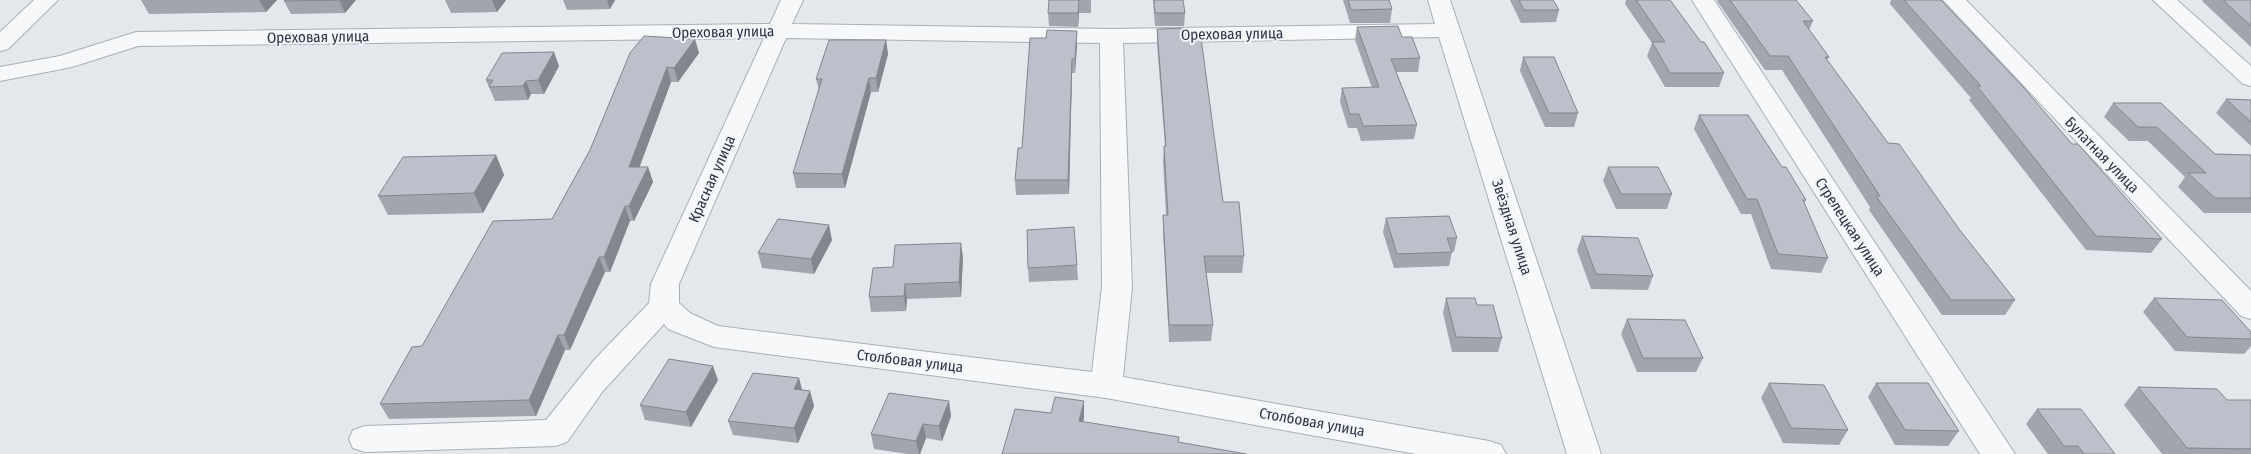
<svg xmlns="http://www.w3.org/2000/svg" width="2251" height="454" font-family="'Fira Sans Condensed',sans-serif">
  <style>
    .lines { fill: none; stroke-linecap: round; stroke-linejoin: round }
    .street-casing { stroke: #a9aeb7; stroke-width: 2 }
    .street { fill: #f7f8fa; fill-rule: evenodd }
    .wall { fill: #a1a5ae }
    .shaded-wall { fill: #83868d }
    .building { fill: #bbc0ca; stroke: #83868d }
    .labels { text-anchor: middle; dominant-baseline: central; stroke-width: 4; stroke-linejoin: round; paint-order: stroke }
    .street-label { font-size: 15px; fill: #2b3445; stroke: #f4f6f9 }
  </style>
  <rect width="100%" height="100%" fill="#e4e7ec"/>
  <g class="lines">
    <g class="street-casing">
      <path id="street" d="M34,0H58L8,49L0,51V32Z
        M781,0H803L792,24L1111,29L1435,24L1428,0H1450L1601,454H1567L1439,37L1123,43L1132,287L1123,377L1489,441L1501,445L1506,454H1416L1106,398L714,347L668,329L664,324L603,391L567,442L555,446L365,452L353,448L349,439L353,430L365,426L546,420L595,359L649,303L651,284L764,38L138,46L72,67L0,81V67L60,56L136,32L770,24ZM786,38L1100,43L1102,287L1092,372L718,326L690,313L679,303V284Z
        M1692,0H1714L2015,454H1980Z
        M1943,0H1966L2251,291V319L2241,316Z
        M2153,0H2177L2251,66V86L2243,84Z"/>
    </g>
    <use href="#street" class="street"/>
  </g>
  <path class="wall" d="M141,0H277L266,12L149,14Z
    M356,0L345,13L291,14L284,1Z
    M445,0H506L497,12L451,13Z
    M563,0H615L610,9L567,10Z
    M1049,0H1091V13H1079L1078,27L1049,26L1048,13Z
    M1153,0H1183L1185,13L1184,26H1155Z
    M1343,0H1389L1392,9L1390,23H1350Z
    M1510,0H1553L1559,10L1556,22L1521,23Z
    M1626,0H1636L1701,42L1724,73L1719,87H1665L1647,56L1652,43L1625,4Z
    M1718,0H1796L1813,21L1809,30L1829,57L1827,60L1888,143L1959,229L2015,300L2005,315H1942L1869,210L1870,207L1782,70H1765L1717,1Z
    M1891,0H1941L2072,144L2162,239L2151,253L2086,250L1969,100L1971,98L1890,4Z
    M2203,0H2251V47L2202,1Z
    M1357,27L1402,37L1420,58L1418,72H1396L1417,125L1414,139L1361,141L1357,128H1348L1340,102L1342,88H1372L1355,40Z
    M1157,29L1187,38L1223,202L1244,256L1242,273H1206L1213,325L1211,341L1169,342L1163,232V215H1166L1163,162L1164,146H1165L1157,44Z
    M886,40L888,54L878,92H871L845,188H796L793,173L819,90L816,79Z
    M1077,45L1075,73H1072L1069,194L1016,195L1015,180L1022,148Z
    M630,53H699L678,82H671L639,167H648L653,182L634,221H630L610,272H605L570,350H565L536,416L389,419L380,404L422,346L552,219L590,150Z
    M1523,57L1578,113L1574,127H1545L1520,71Z
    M559,66L544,94H531L528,100L495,101L486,80Z
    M2226,99L2251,100V146L2216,113Z
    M2113,103L2215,154L2251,155V213H2204L2178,187L2185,177L2148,141H2129L2104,117Z
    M1699,115L1782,167L1806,200L1804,203L1828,258L1821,273L1771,269L1751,214H1741L1694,129Z
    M496,155L504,175L483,213L388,215L378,196Z
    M1608,167L1672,194L1667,209H1616L1603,181Z
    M1386,218L1457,238L1454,252H1452L1449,266L1394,268L1383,232Z
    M1582,236L1653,276L1648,290L1591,289L1577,250Z
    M832,240L814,274L762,268L758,253Z
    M963,257L961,297L907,299L906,311L871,312L869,297L893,267Z
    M1077,265L1078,280L1029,282L1028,268Z
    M1446,298L1477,305L1502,338L1498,352H1452L1443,313Z
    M2154,298L2251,332V346L2244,354L2175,351L2143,312Z
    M1627,319L1703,358L1696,372H1637L1621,334Z
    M718,380L691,427L645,420L640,405Z
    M1769,383L1848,430L1839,445L1783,443L1761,398Z
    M1876,383L1959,431L1948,446L1895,445L1868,397Z
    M2138,387L2227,400H2251V454H2162L2124,405Z
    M802,390L810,391L814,406L798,443L733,435L728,421Z
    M2037,409L2115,454H2048L2026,424Z
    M951,416L942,441L926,438L920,454H908L874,449L871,434Z"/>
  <path class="shaded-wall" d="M259,0H277L266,12Z
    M339,0H356L345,13Z
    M492,0H506L497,12Z
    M607,0H615L610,9Z
    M1079,0V13L1078,27V13Z
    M1077,31V45L1075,73V59Z
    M695,39L699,53L678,82L674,68Z
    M886,40L888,54L878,92L876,78Z
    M554,52L559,66L544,94L538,80Z
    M1072,59V73L1069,194L1068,180Z
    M667,67L671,82L634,182L629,167Z
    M869,78L871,92L845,188L842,174Z
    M526,81L531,94L528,100L523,86Z
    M496,155L504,175L483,213L474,193Z
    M648,167L653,182L634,221L629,206Z
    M625,206L630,221L610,272L604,257Z
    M829,225L832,240L814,274L811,259Z
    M961,243L963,257L961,297L959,282Z
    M599,257L605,272L570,350L564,335Z
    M905,284L907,299L906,311L904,296Z
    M558,335L565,350L536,416L529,400Z
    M713,366L718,380L691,427L686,412Z
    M799,378L803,393L794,389Z
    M810,391L814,406L798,443L794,428Z
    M949,401L951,416L942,441L939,426Z
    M1084,401V418L1080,438L1079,421Z
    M923,424L926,438L920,454H919L916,441Z"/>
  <path class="building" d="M285,0H339L284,1Z
    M1049,0H1079L1078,13H1048Z
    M1154,0H1183L1185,13H1155Z
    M1348,0H1389L1392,9L1351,10Z
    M1519,0H1553L1559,10H1524Z
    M1636,0H1670L1701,42H1704L1724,73H1670L1652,42H1665Z
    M1730,0H1796L1813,21H1803L1829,57H1825L1888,143L1899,144L1959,229L2015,300H1951L1876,196H1880L1788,56H1770Z
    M1904,0H1941L2024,88L2072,144H2078L2162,239L2096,236L1977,86H1981Z
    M2223,0H2251V26Z
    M1398,26L1402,37H1412L1420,58L1391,59L1417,125L1363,126L1359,114H1350L1342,88L1379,87L1357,27Z
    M1186,28L1187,38H1201L1223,202H1239L1244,256H1204L1213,325H1169L1163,215H1168L1164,146H1166L1157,29Z
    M1047,30L1077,31L1075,59H1072L1068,180H1015L1018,148H1022L1030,38H1046Z
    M644,36L695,39L674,68L667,67L629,167H648L629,206H625L604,257H599L564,335H558L529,400L380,404L412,347L422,346L493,221L552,219L590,150L630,53Z
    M829,40H886L876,78H869L842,174L793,173L822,79H816Z
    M554,52L538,80L526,81L523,86L489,87L493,80H486L502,53Z
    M1523,57H1554L1578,113H1549Z
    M2226,99L2251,100V122Z
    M2113,103H2161L2215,154L2251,155V198H2215L2188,173H2206L2157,127H2138Z
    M1699,115H1748L1782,167H1786L1806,200H1803L1828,258L1778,254L1757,199H1747Z
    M496,155L474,193L378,196L403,157Z
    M1608,167H1658L1672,194H1621Z
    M1449,216L1457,238H1447L1452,252L1397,254L1386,218Z
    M778,219L829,225L811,259L758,253Z
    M1074,227L1077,265L1028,268L1027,230Z
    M1582,236L1638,238L1653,276L1596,274Z
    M961,243L959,282L905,284L904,296L869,297L873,268L893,267L895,245Z
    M1446,298H1475L1477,305H1493L1502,338L1456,337Z
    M2154,298L2222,300L2251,332V339L2187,337Z
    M1627,319L1685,320L1703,358H1643Z
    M669,359L713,366L686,412L640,405Z
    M753,373L799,378L794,389L810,391L794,428L728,421Z
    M1769,383L1824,385L1848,430L1791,428Z
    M1876,383H1928L1959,431L1905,430Z
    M2138,387L2217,389L2227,400H2251V449L2187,448Z
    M889,393L949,401L939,426L923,424L916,441L871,434Z
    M1055,397L1084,401L1079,421L1179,437L1178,442L1246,454H1002L1015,409L1051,413Z
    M2037,409H2081L2115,454H2084L2078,446H2064Z"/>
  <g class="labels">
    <g class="street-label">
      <text transform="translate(723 32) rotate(-1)">Ореховая улица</text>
      <text transform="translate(1232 34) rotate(-1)">Ореховая улица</text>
      <text transform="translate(318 37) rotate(-1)">Ореховая улица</text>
      <text transform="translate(2102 155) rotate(46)">Булатная улица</text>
      <text transform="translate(712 179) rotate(-66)">Красная улица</text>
      <text transform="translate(1512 227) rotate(72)">Звёздная улица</text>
      <text transform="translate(1850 227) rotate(57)">Стрелецкая улица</text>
      <text transform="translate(910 361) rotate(7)">Столбовая улица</text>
      <text transform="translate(1312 422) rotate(10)">Столбовая улица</text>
    </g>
  </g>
</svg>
